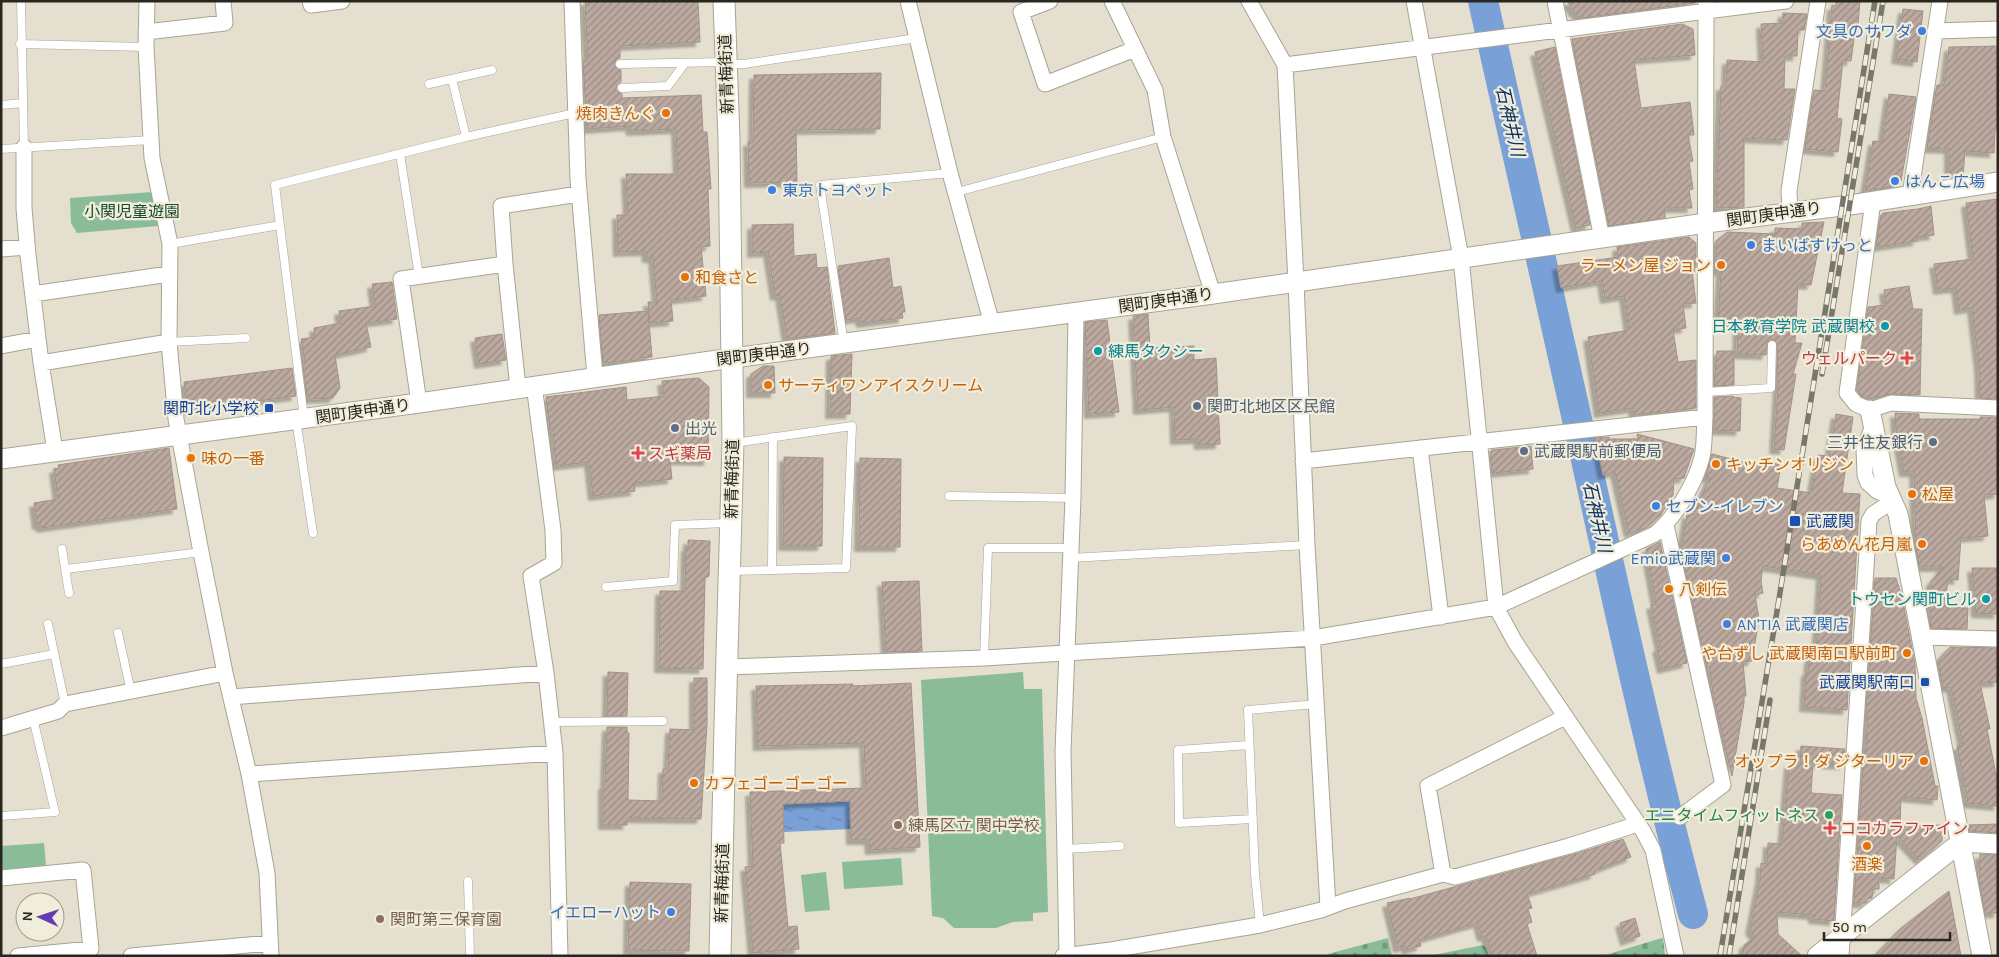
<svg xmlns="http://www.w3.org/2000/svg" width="1999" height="957" font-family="Karla,'Noto Sans JP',sans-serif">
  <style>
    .cemetery { fill: url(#cemetery-stones) }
    .park { fill: #8abc9a }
    .water { fill: url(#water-ripples) }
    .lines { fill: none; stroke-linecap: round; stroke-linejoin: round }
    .river { stroke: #79a0d7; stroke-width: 30 }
    .building { fill: url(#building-hatch); stroke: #a39289; filter: url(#shadow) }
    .service-casing { stroke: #a8a493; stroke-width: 9 }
    .minor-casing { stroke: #a8a493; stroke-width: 17 }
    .tertiary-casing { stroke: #a8a493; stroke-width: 21 }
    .secondary-casing { stroke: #a8a493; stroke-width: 23 }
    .service { stroke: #fff; stroke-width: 8 }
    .minor { stroke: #fff; stroke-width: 15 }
    .tertiary { stroke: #fff; stroke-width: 19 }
    .secondary { stroke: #fff; stroke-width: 21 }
    .rail-casing { stroke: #79766b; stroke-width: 5.5 }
    .rail { stroke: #f1eddb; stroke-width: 4; stroke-dasharray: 11; stroke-linecap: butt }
    .shop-dot { fill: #3f7fe0; stroke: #f1eddb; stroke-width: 2 }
    .food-dot { fill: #e8710a; stroke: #f1eddb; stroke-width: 2 }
    .culture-dot { fill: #0f9aa8; stroke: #f1eddb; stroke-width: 2 }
    .health-dot { fill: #e0444e; stroke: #f1eddb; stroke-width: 2 }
    .service-dot { fill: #5c6f8a; stroke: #f1eddb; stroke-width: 2 }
    .transit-dot { fill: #1a4fb4; stroke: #f1eddb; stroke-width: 2 }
    .leisure-dot { fill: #2e9e5b; stroke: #f1eddb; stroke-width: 2 }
    .education-dot { fill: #8d6e63; stroke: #f1eddb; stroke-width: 2 }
    .labels { text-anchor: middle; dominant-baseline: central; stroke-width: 4.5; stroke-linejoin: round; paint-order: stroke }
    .shop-label { font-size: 16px; fill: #366cbe; stroke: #f1eddb; text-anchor: start }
    .street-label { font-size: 16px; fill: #27261f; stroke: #f1eddb }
    .food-label { font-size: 16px; fill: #c56008; stroke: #f1eddb; text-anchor: start }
    .park-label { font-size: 16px; fill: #194a2d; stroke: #f1eddb }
    .culture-label { font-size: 16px; fill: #0d838f; stroke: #f1eddb; text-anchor: end }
    .health-label { font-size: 16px; fill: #be3a42; stroke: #f1eddb; text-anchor: start }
    .service-label { font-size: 16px; fill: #4e5e75; stroke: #f1eddb; text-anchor: start }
    .transit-label { font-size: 16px; fill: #164399; stroke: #f1eddb; text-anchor: end }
    .leisure-label { font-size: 16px; fill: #27864d; stroke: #f1eddb; text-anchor: end }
    .education-label { font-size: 16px; fill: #785e54; stroke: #f1eddb; text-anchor: start }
    .water-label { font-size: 18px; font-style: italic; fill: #0c3163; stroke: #f1eddb }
  </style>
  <defs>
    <pattern id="cemetery-stones" width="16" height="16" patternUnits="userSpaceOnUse" patternTransform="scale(1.25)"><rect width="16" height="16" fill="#8abc9a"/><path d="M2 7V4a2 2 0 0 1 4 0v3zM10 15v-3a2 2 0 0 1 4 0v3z" fill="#71997d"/></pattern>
    <pattern id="water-ripples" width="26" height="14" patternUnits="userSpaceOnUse" patternTransform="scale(1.25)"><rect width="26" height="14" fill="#79a0d7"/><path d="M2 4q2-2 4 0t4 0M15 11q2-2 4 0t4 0" fill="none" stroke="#6382ae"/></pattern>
    <pattern id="building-hatch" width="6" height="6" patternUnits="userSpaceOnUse" patternTransform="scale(1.25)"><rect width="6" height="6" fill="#bcaaa1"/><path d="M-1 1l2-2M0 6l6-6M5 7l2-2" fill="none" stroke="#998a83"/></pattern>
    <filter id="shadow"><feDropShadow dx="-4.5" dy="4.5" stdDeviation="1" flood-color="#0004"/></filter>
  </defs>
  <rect width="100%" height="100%" fill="#e4dfce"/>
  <path class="cemetery" d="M1388,938L1392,956H1328V954Z
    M1663,938L1665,956H1602L1662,938Z
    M1483,945L1486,948L1489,956H1429Z"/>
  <path class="park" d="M153,192L158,226L77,233L71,223L70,198Z
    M1023,672L1024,689H1042L1048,912L1033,913V921L1013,922L996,928H954L943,918L932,916L921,680Z
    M44,843L46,866L1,870V846Z
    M901,858L903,885L844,889L842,862Z
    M826,872L830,910L805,912L801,875Z"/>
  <path class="water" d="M850,801L851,829L784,832L783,804Z"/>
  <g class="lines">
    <path class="river" d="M1483,1C1516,147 1549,292 1581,437C1616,597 1651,756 1693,914"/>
  </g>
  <path class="building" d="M585,1H698L700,42L620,46V58L617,59L614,64L617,69L621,70V82L617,85L616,89L622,94V98L701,95L703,132H707L711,189H708L710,246L701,247L706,296L671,300L673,321L650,323L648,302H657L653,258H647L646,251L618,252L617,215H628L626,174H678L676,129L631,131L630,126L587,129L583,61L588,60Z
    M1567,1H1697L1695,3L1582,18L1574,12Z
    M1836,1H1860L1858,24H1856L1851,61L1843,60L1837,118L1842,119L1838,152L1805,149L1814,90L1825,91L1832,6H1836Z
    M1903,9L1923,11L1917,62L1896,59Z
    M1783,13L1807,14L1804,30H1798L1797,56H1785L1784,89H1795L1787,140L1744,138V207L1716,208L1721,86H1726L1727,60L1763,62L1761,24L1782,23Z
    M1682,24L1693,29L1695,55L1634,60L1641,108L1690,102L1694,135H1688L1693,161L1689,162L1693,189L1689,190L1692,208H1665V218L1609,226L1572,39Z
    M1998,46V130H1995L1994,153L1965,151L1963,176L1949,178V149L1927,148L1937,85H1944L1949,47Z
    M1555,47L1590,225L1576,228L1535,52Z
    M881,73L880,129L796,130L797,182L749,183L748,142H753L754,75Z
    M1889,94L1916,97L1901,181L1896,186L1865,191L1873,141L1882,142Z
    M1998,199V399L1980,398L1979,366L1972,308L1959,310L1956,288L1938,290L1934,264L1973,259L1966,203Z
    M1931,206L1934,235L1917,237V241L1876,247L1881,215L1883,213L1918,209Z
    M1824,222L1811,285L1798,284L1795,343H1802L1793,374H1796L1784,450L1774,449L1778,386L1777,343L1773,339L1768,342L1766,355L1737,354L1738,325L1718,324L1721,271H1716V241L1727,232L1775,234V228L1802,229V223Z
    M793,224L794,256L816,254L817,268L827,267L835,333L787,339L780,295L775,296L768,252L752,253V225Z
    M1689,237L1696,243V271H1692L1696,303L1683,304L1686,328L1673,330L1678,362L1696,360V408L1634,415L1633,408L1599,413L1588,337L1629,330L1624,296L1605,299L1602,281L1561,288L1557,266L1618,257L1617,247Z
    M889,258L893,288L901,286L905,312H902L903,318L861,323L860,318L846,320L838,266Z
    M392,282L397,319L366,323L371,347L335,355L340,388L333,398L309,399V395H307L303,367L305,362L301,339L315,337L314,328L341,323L339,311L375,306L372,284Z
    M1909,286L1913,309H1922L1920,395L1891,394L1868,399L1862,396L1857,390L1868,307L1886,305L1884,290Z
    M648,311L652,357L639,358V360L603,363L599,315Z
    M1148,314L1150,348L1194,346V360L1216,358L1220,444L1199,445L1198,439L1175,440L1174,407L1138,410L1133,316Z
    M1107,320L1119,412L1089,414L1085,322Z
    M502,334L506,360L479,364L475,338Z
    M1717,351H1734V385L1714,386Z
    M852,354L850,414H830L831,356Z
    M763,366H774L775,393H751V374Z
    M292,368L296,396L188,410L184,382Z
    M699,378L709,387L708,461L670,460L672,479L634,483L635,491L593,496L589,462L556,466L553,429H550L546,397L626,387L627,400L664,396L662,381Z
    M1733,396V397L1741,398L1740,431L1714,430V397Z
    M1895,413L1919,414V419H1981L1980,417H1998V494L1984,495L1988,536L1961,538L1958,580L1948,579L1945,607L1968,608L1967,629L1931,628L1930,619L1931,582L1943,567H1919L1916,547L1914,472H1904L1896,429Z
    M1836,414L1853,417L1842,493L1860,494L1847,710L1804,707L1806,672H1808L1810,652H1816L1821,575L1763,566L1761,581L1763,593L1755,595L1759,619L1752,661L1743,662L1746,696H1744V703L1732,776L1713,695L1710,668H1707L1681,551L1687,514L1693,515L1710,477L1705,478L1712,454L1762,467L1763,461L1781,465L1777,488L1811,493L1818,455L1829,456Z
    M1637,434L1694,449L1684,478L1674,479L1673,495L1660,516L1646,528L1629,533L1615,472L1603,475L1595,438L1609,437V439H1638Z
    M1531,446L1533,469L1492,473L1490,452L1492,450Z
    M169,448L177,509L41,528V525H37L34,503L58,499L54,469L59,468L58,465Z
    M784,457L823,458L822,546H783Z
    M860,458L901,459L900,547H859Z
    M688,540L710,541L709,576L705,578L703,669L659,668L660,591H685L686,547H688Z
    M1660,542L1687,663L1662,669L1657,648L1660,647L1651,605L1656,604L1646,549Z
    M1972,568H1996L1998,578V614L1976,613Z
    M1875,578H1896L1902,597L1915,664L1916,698L1922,718L1935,786H1938L1937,800L1901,797L1900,826L1943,825L1942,841L1920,860L1897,836L1894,879L1879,878V889H1873L1872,898L1868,899L1865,903H1854L1864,750H1866L1868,711H1866Z
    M919,581L922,651L886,652L882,582Z
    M1950,647L1998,648V682L1980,683L1990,729H1987L1998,784V806L1968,803L1957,746L1963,745L1951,687L1943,689L1938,660Z
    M608,672L628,673L627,716H607Z
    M694,678H707V724L701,819L627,818V825H603V785H605L607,727H627V733H629L628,800L662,801L663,769H668L670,729L694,730Z
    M911,683L920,847L870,850L869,840H851L850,801L783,804L784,843H780L788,927L797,926L799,949L753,953L745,867L753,866L750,792L866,788L864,743L758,746L756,686L853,684V686Z
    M1801,746L1845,749L1844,765L1813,763L1811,793L1842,795L1834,921L1813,919V915L1777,912L1778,934L1802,956H1743L1744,945L1755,937L1750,930L1760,879L1761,863L1767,864L1768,843L1782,844L1789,764L1800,765Z
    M1998,824V833L1970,831L1968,825Z
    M1623,839L1631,857L1594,871L1595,874L1527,894L1532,908L1528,909L1532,922L1527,924L1537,956H1492L1486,936L1482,937L1478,923L1419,940L1421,946L1407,950L1406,946L1398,948L1387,903L1410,898V899L1571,855Z
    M1980,854L1998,855V913H1985L1979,879Z
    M630,882L691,884L689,951L628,950Z
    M1949,891L1961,956H1874L1901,928Z
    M1635,918L1640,936L1625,941L1620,923Z"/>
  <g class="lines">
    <g class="service-casing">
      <path id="service" d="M21,1L24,147
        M20,44L146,47
        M620,64L726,62
        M728,64H744L917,38
        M452,79L466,137
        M429,84L492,70
        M622,88L668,86L685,63
        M1,105L23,103
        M1,149L151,140
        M400,154L419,276
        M957,192L1163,137
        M170,244L280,225
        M169,342L246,338
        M844,344L820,185L950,173
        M1705,392L1771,388L1772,345
        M304,418L275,185L466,137L575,113
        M296,419L313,533
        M949,496L1073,498
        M62,549L69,593
        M1070,558L1307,545
        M66,569L201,552
        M772,570L773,437
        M732,571L846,568L852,426L734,443
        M606,587L673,581L675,525L729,523
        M48,624L65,704
        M118,633L131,692
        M984,658L988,548H1071
        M1,664L54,654
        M553,722L663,721
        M1249,745L1178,750L1179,823L1253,819
        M1,816L55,812L33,718
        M1065,849L1120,846
        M468,881L470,956
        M1260,925L1255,874L1248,710L1317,704"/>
    </g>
    <g class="minor-casing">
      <path id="minor" d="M147,1L146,47L152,158L170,244L169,342L176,419L201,552L225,673L249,774L267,873L271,956
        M310,1L311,5L342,1
        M572,1L578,179L595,376
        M908,1L950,173L992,324
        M1050,1L1021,12L1045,84L1135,49
        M1112,1L1155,90L1163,137L1213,294
        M1249,1L1285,65L1296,282L1307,545L1328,907
        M1414,1L1461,258L1496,607L1515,642L1643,831L1653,850L1676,956
        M1555,1L1602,239
        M1936,31L1998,29
        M146,32L225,23L223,1
        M1285,65L1786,1
        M24,147V208L28,255L41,363L55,451
        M1910,196L1940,1
        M1873,201L1847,393L1856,404L1870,410L1891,403L1998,408
        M1790,212L1789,191L1818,1
        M1,249L27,247
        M505,264L518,388
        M33,294L169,274
        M1,346L38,339
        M41,363L169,342
        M534,385L553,530L554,563L531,576L546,673L555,753L560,956
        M419,403L401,279L505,264L501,206L579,194
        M1873,426L1864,448L1865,475L1868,483L1877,491L1888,496
        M1420,448L1441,617
        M1303,461L1705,417
        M1666,525L1723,785L1680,817
        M1923,637L1998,639
        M726,667L984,658L1313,638L1496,607L1655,534C1675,518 1696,482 1702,457C1705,444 1704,430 1705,417L1706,1
        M231,697L546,673
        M1,728L58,711L65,704L225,673
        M249,774L555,753
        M1443,874L1428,786L1565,717
        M1,878L83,870L91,949L18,956
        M1067,955L1063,751L1073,498L1076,313
        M131,956L270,943
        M1063,956L1111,950L1260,925L1321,910L1345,901L1443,874L1455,877L1569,846L1638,824
        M1841,956L1869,521L1873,514L1891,502"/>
    </g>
    <g class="tertiary-casing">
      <path id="tertiary" d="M1870,410L1886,487L1898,514L1982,956
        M1,459L419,403L711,361L1213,294L1706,223L1850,205L1998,182
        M1817,956L1961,842L1998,844"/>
    </g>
    <g class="secondary-casing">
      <path id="secondary" d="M720,956L725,725L733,443L729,140L724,1"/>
    </g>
    <use href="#service" class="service"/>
    <use href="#minor" class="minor"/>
    <use href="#tertiary" class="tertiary"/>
    <use href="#secondary" class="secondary"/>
    <g class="rail-casing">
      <path id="rail" d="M1822,374L1883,1
        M1720,956L1779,599L1875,1
        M1729,956L1770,700"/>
    </g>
    <use href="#rail" class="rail"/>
  </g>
  <g class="shop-dot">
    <circle cx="1922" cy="31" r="5"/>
    <circle cx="1895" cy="181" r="5"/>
    <circle cx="772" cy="190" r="5"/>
    <circle cx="1751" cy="245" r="5"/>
    <circle cx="1656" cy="506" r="5"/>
    <circle cx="1726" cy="558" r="5"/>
    <circle cx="1727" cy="624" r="5"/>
    <circle cx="671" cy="912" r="5"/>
  </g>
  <g class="food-dot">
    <circle cx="666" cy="113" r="5"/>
    <circle cx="1721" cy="265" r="5"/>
    <circle cx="685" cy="277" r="5"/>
    <circle cx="768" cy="385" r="5"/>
    <circle cx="191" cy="458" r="5"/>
    <circle cx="1716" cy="464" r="5"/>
    <circle cx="1912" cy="494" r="5"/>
    <circle cx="1922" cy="544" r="5"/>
    <circle cx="1669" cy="589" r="5"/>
    <circle cx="1907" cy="653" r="5"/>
    <circle cx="1924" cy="761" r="5"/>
    <circle cx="694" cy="783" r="5"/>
    <circle cx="1867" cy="846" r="5"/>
  </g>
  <g class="culture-dot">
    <circle cx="1885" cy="326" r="5"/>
    <circle cx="1098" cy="351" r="5"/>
    <circle cx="1986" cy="599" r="5"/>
  </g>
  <g class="health-dot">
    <path d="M1904.5 350.5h5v5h5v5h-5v5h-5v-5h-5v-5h5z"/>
    <path d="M635.5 445.5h5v5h5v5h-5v5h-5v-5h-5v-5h5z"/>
    <path d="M1827.5 820.5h5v5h5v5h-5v5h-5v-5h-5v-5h5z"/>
  </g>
  <g class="service-dot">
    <circle cx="1197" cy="406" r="5"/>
    <circle cx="675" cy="428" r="5"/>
    <circle cx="1933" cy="442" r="5"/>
    <circle cx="1524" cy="451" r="5"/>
  </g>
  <g class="transit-dot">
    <rect x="264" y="403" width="10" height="10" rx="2.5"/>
    <rect x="1789" y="515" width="12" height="12" rx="2.5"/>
    <rect x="1920" y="677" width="10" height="10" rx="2.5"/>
  </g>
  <circle class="leisure-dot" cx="1829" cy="815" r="5"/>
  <g class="education-dot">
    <circle cx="898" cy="825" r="5"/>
    <circle cx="380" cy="919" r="5"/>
  </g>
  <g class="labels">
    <g class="shop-label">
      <text x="1912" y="31" text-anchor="end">文具のサワダ</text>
      <text x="1905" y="181">はんこ広場</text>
      <text x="782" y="190">東京トヨペット</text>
      <text x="1761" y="245">まいばすけっと</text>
      <text x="1666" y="506">セブン-イレブン</text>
      <text x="1716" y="558" text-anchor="end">Emio武蔵関</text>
      <text x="1737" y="624">AN'TIA 武蔵関店</text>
      <text x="661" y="912" text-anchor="end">イエローハット</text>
    </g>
    <g class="street-label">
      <text transform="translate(726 74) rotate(-92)">新青梅街道</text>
      <text transform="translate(1774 214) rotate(-8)">関町庚申通り</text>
      <text transform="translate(1166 300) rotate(-8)">関町庚申通り</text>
      <text transform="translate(764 354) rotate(-7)">関町庚申通り</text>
      <text transform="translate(363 411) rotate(-8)">関町庚申通り</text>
      <text transform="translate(732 479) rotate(-89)">新青梅街道</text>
      <text transform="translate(722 883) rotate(-89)">新青梅街道</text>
    </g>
    <g class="food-label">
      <text x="656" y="113" text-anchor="end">焼肉きんぐ</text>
      <text x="1711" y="265" text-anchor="end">ラーメン屋 ジョン</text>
      <text x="695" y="277">和食さと</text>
      <text x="778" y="385">サーティワンアイスクリーム</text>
      <text x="201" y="458">味の一番</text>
      <text x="1726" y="464">キッチンオリジン</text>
      <text x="1922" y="494">松屋</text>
      <text x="1912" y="544" text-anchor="end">らあめん花月嵐</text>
      <text x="1679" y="589">八剣伝</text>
      <text x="1897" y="653" text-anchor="end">や台ずし 武蔵関南口駅前町</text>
      <text x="1914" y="761" text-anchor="end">オップラ！ダ ジターリア</text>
      <text x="704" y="783">カフェゴーゴーゴー</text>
      <text x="1867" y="864" text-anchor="middle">酒楽</text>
    </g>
    <g class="park-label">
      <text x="132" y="211">小関児童遊園</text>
    </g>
    <g class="culture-label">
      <text x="1875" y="326">日本教育学院 武蔵関校</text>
      <text x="1108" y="351" text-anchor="start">練馬タクシー</text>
      <text x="1976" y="599">トウセン関町ビル</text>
    </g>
    <g class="health-label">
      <text x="1897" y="358" text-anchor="end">ウェルパーク</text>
      <text x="648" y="453">スギ薬局</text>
      <text x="1840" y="828">ココカラファイン</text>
    </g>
    <g class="service-label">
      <text x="1207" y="406">関町北地区区民館</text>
      <text x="685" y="428">出光</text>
      <text x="1923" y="442" text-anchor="end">三井住友銀行</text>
      <text x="1534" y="451">武蔵関駅前郵便局</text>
    </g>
    <g class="transit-label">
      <text x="259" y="408">関町北小学校</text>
      <text x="1806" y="521" text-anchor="start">武蔵関</text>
      <text x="1915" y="682">武蔵関駅南口</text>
    </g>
    <g class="leisure-label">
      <text x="1819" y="815">エニタイムフィットネス</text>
    </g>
    <g class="education-label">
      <text x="908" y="825">練馬区立 関中学校</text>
      <text x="390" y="919">関町第三保育園</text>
    </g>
    <g class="water-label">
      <text transform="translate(1510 121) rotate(77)">石神井川</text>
      <text transform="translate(1597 517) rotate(77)">石神井川</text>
    </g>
  </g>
  <rect width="1999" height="957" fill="none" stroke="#27261f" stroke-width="5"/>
  <g transform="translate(40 917) rotate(273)"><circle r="24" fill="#f1eddb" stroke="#a09d90"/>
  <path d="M0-4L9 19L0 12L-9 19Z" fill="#643bb3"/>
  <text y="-8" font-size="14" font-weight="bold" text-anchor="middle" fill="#27261f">N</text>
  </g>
  <path d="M1824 932v8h126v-8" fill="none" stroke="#27261f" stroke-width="2.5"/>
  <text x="1832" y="932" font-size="15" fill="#27261f" stroke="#f1eddb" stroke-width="4" paint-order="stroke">50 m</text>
</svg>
